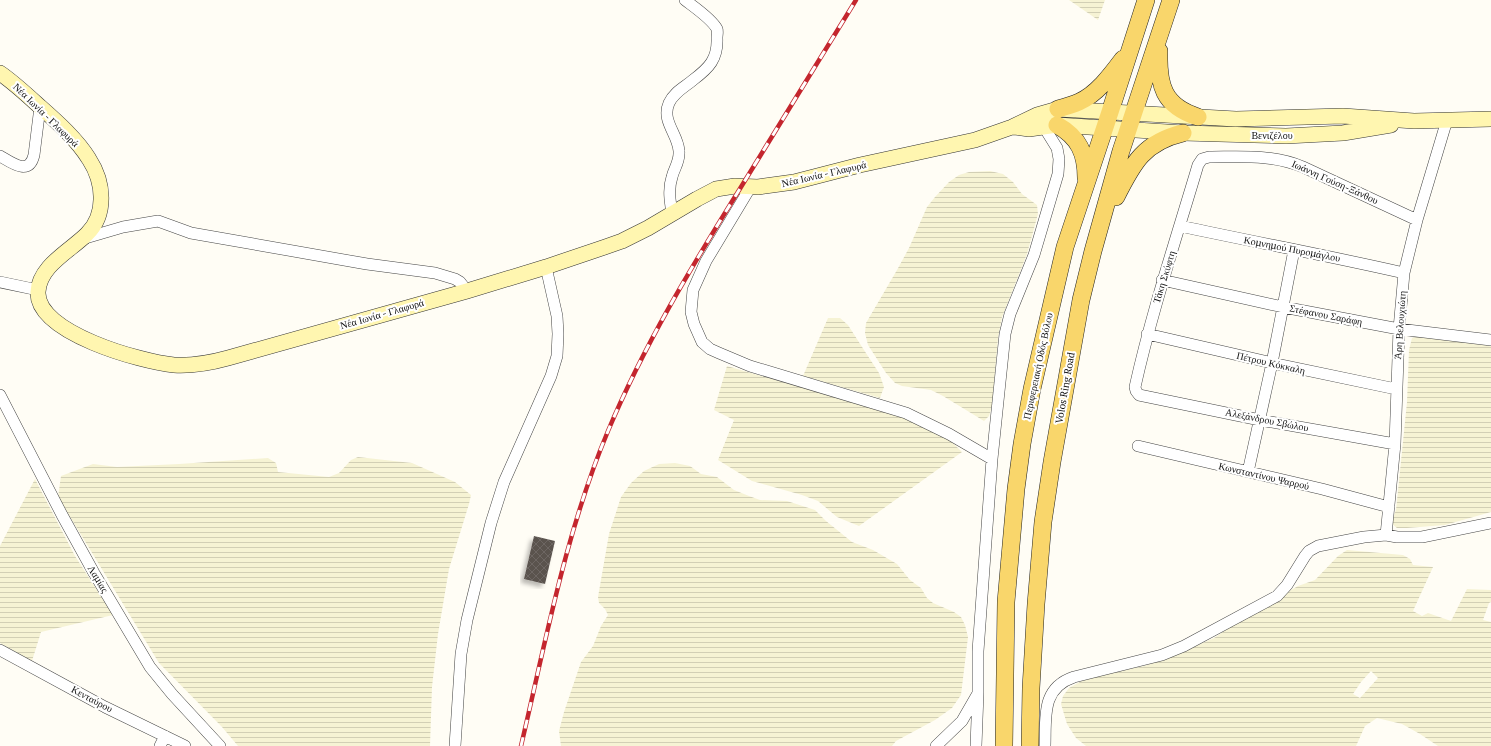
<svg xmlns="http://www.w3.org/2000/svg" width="1491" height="746" font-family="'PT Serif',serif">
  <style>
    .farmland { fill: url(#farmland-rules); fill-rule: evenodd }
    .building { fill: url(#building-cross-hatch); filter: url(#shadow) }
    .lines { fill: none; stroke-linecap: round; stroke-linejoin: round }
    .minor-casing { stroke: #444; stroke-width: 12 }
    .secondary-casing { stroke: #333; stroke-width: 16 }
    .primary-casing { stroke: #222; stroke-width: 18 }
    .minor { stroke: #fff; stroke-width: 11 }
    .secondary { stroke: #fff6b0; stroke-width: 15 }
    .primary { stroke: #f9d66b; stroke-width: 17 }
    .rail-casing { stroke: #c4262e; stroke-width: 4.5 }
    .rail { stroke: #fff; stroke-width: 3; stroke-dasharray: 9; stroke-linecap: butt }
    .labels { text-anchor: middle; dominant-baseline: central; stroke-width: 4; stroke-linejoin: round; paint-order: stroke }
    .street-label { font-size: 10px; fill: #111; stroke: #fff }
  </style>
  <defs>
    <pattern id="farmland-rules" width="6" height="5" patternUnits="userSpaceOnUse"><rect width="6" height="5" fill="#f6f3d4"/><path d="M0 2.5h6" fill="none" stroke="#d2cfb5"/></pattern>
    <pattern id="building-cross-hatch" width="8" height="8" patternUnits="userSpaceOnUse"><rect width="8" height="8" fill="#5a524d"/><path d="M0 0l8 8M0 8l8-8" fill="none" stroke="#6d6662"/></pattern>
    <filter id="shadow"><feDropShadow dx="-3.5" dy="3.5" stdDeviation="2" flood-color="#0004"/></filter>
  </defs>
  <rect width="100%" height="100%" fill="#fffdf5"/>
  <path class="farmland" d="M1069,0H1105L1098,20Z
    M990,171L1003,174L1013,182L1022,194L1037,205L1038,214L1027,254L1002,317L998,338L992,406L989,416L984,421L943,396L931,390L902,386L895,383L886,373L868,345L865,333L866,323L897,270L909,248L927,207L935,197L949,182L959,175L969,172Z
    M828,318H840L848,325L864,350L879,373L884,387L880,398L803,376Z
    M1419,336L1491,346V512L1445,525L1407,528H1397L1391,523L1396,510L1407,402L1409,350L1412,338Z
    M727,366L900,416L933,431L952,442L962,452L859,526L837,517L818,501L802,495L752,481L718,460L734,420L714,410Z
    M358,457L412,463L455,482L471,495L469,504L449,569L438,634L432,687L430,746H238L222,727L159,663L58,497L61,476L93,464L117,467L179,464L268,458L276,463L278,472L329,477L339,473L351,460Z
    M675,463L690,466L701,474L717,477L734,490L749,496L760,500L787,501L815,510L826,521L852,542L873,550L897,564L910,580L921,588L927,598L933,603L954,612L961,617L965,625L968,637L961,695L952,708L935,720L896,741L892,746H561L559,731L564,712L581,662L593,646L601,626L608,615L605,609L599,603L598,597L609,534L621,497L631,483L644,471L659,464Z
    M35,479L75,556L113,615L41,632L32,661L0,643V546Z
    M1347,550L1403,555L1410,559L1413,565L1433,567L1413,611L1422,616L1428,613L1451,621L1467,589L1491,590V602L1489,603L1483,620L1491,622V746H1438L1420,734L1402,724L1377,718L1365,726L1356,746H1086L1076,738L1067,724L1061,704L1063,696L1069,688L1085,679L1144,666L1173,656L1214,638L1248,615L1298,586L1315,580L1338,556ZM1371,671L1378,678L1360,698L1353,694L1361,682Z"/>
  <path class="building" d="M534,536L555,541L545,584L524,579Z"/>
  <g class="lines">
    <g class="minor-casing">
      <path id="minor" d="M0,156C12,163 29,176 34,155L40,107
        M750,188L706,261L693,290L691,312L694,324L702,342L710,349L719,353L750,366L906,413L949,434L992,459
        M672,213C670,201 668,189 672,177C674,168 680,162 679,151C678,134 661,121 669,103C674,92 685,87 693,80C709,68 718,59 717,38C717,35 718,31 717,29C712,19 694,7 685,0
        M1180,226C1254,242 1330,256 1404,273
        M82,239L123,227L158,221L191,233L367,264L435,273L455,279L460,282L467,291
        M1162,280L1283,307L1399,329L1491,340
        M0,282L38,290
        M1147,334L1272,363L1396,389
        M0,395L62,515L94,573L150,667L172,694L220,746
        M1395,444L1260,420L1139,395L1136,391L1135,387C1152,311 1176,239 1198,165L1202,159L1209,157C1240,157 1273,154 1303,167L1417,220
        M1138,446L1322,489L1389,507
        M1248,472L1272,363L1294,250
        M1386,535L1395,444L1399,329L1404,273L1417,220L1447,120
        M0,650L105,707L185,746
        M160,746L165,736
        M455,746L461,654L467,620L491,523L504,482L551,376L557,356L558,334L557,316L546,267
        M936,746L962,721L977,695
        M976,746L978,693V651L984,568L992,459L1005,334L1010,314L1034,255L1058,174L1059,159L1057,148L1044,127
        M1045,746C1046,717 1041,688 1074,677L1162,655L1184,646L1277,596L1287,585L1305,556L1309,551L1318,546L1364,537L1386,535L1397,537H1422L1491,523"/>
    </g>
    <g class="secondary-casing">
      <path id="secondary" d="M0,73C13,82 25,93 37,104C55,120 76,138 89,159C104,182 107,214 87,234C70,251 39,266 38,292C36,333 142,362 174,365C192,366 210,363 228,358L467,291L546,267L605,247L622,241L648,228L697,199L716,189L735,186L758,187L794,182L860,165L975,140L1012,127L1037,115L1058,109L1236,119L1343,116L1414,121L1491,119
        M1014,127L1029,129L1057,125L1183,133L1286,136L1343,133L1391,125"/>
    </g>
    <g class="primary-casing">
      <path id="primary" d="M1159,51C1158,85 1163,106 1198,117
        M1058,109C1065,107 1072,105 1079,102C1097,94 1111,75 1123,59
        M1057,125C1079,137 1086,154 1086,178
        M1116,197C1133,163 1144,142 1183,133
        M1004,746L1006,602L1016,489L1022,444L1032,389L1065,247L1110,112L1146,0
        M1030,746L1031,688L1036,604L1043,522L1052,462L1081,300L1093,251L1121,151L1171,0"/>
    </g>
    <use href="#minor" class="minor"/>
    <use href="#secondary" class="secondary"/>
    <use href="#primary" class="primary"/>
    <g class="rail-casing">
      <path id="rail" d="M521,746C546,640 566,531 608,431C644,345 692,266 741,187C779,125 818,62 856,0"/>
    </g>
    <use href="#rail" class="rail"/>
  </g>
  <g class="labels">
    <g class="street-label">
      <text transform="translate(46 115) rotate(44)">Νέα Ιωνία - Γλαφυρά</text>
      <text x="1272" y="135">Βενιζέλου</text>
      <text transform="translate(824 174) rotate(-13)">Νέα Ιωνία - Γλαφυρά</text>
      <text transform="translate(1335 182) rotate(24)">Ιωάννη Γούση-Ξάνθου</text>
      <text transform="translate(1292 249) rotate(11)">Κομνημού Πυρομάγλου</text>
      <text transform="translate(1164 277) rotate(-73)">Τάκη Σκύφτη</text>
      <text transform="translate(382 314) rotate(-16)">Νέα Ιωνία - Γλαφυρά</text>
      <text transform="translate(1326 315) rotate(11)">Στέφανου Σαράφη</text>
      <text transform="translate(1400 325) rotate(-86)">Άρη Βελουχιώτη</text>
      <text transform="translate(1271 363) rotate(13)">Πέτρου Κόκκαλη</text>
      <text transform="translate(1038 366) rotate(-78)">Περιφερειακή Οδός Βόλου</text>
      <text transform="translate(1065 388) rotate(-80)">Volos Ring Road</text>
      <text transform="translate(1267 420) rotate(11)">Αλεξάνδρου Σβώλου</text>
      <text transform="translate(1264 476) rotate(13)">Κωνσταντίνου Ψαρρού</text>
      <text transform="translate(98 579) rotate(59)">Λαμίας</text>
      <text transform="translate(92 699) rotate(28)">Κενταύρου</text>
    </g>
  </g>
</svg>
